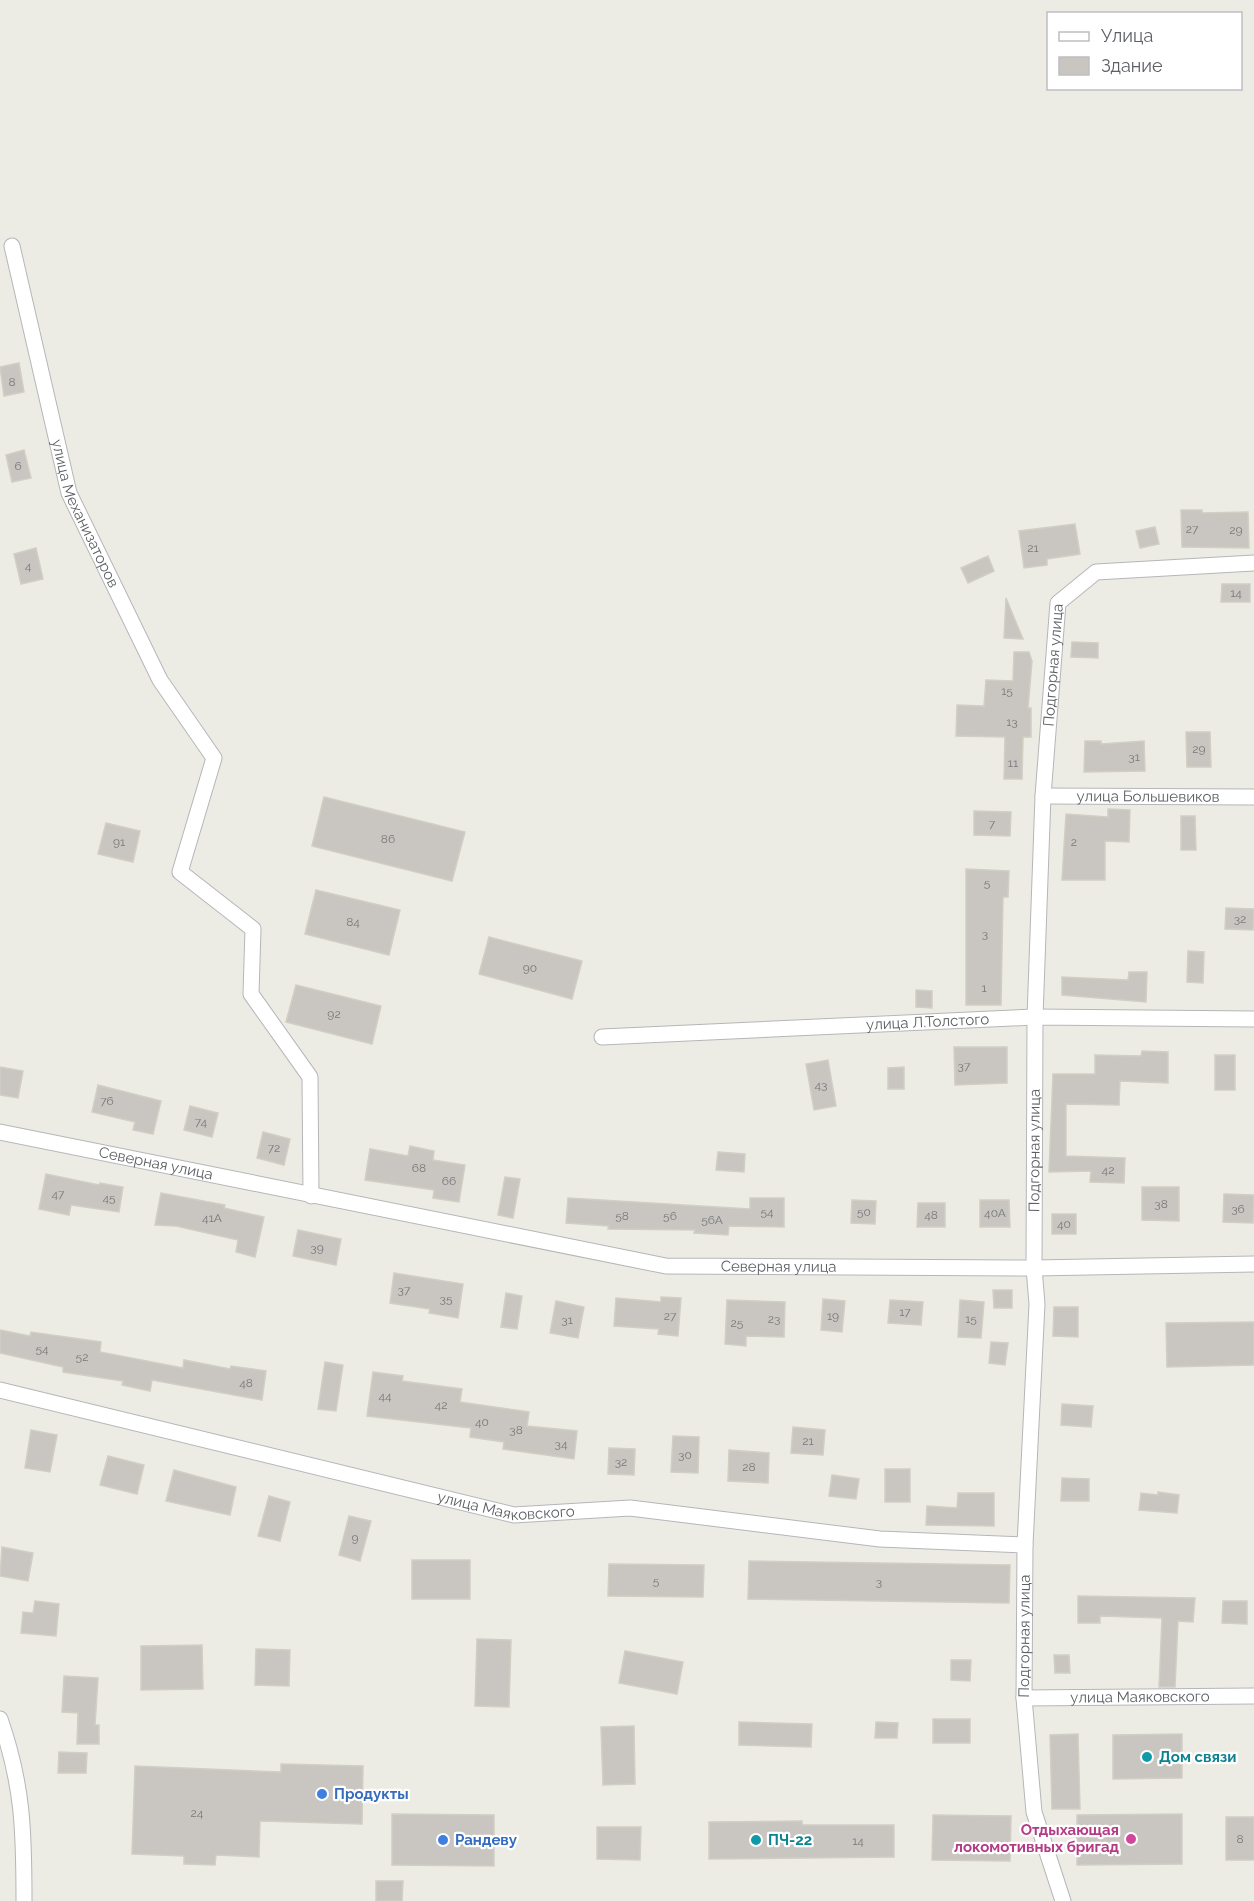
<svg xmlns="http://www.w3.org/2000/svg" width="1254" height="1901" font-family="Raleway,sans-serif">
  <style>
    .building { fill: #c9c6c1; stroke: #d1cec3; stroke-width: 1.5 }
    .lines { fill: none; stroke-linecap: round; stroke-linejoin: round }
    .street-casing { stroke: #b5b6ba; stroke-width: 17 }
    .street { stroke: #fff; stroke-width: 15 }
    .culture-dot { fill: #0f9aa8; stroke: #fff; stroke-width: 2 }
    .shop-dot { fill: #3f7fe0; stroke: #fff; stroke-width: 2 }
    .hotel-dot { fill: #d1479c; stroke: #fff; stroke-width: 2 }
    .labels { text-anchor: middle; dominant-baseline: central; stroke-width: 4.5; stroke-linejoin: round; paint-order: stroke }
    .number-label { font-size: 12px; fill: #77797a }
    .street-label { font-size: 15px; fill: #5c5f63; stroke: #fff }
    .culture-label { font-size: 15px; font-weight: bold; fill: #0d838f; stroke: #fff; text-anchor: start }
    .shop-label { font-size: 15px; font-weight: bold; fill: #366cbe; stroke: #fff; text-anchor: start }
    .hotel-label { font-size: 15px; font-weight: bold; fill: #b23c85; stroke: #fff; text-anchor: end }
  </style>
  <rect width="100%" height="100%" fill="#edece4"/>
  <path class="building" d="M19,363L24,392L4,396L0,367Z
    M24,450L31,478L12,482L6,455Z
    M1181,510H1202V513L1248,512L1249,548L1182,547Z
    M1075,524L1080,554L1047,559V565L1024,568L1019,531Z
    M1155,527L1159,544L1140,548L1136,531Z
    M36,548L43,579L21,584L14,554Z
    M988,556L994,571L968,583L961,568Z
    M1222,584H1250V602H1221Z
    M1006,598L1023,639L1004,638Z
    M1072,642L1098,643V658L1071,657Z
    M1014,652H1029L1032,661L1028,708H1031V737H1023L1022,779H1004L1005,737L956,736L957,705L984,706L986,680L1013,681Z
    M1186,732H1210L1211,767H1187Z
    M1085,741H1101V744L1144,741L1145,771L1084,772Z
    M324,797L465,832L452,881L312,846Z
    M1108,809L1130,810L1129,842L1105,841V880H1062L1066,814L1108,817Z
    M974,811L1011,812L1010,836L974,835Z
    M1181,816H1195L1196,850H1181Z
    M106,823L140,831L133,862L98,854Z
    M966,869L1009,871L1008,897H1003L1001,1005H966Z
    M316,890L400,910L389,955L305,934Z
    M1226,908L1254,909L1253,930L1225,929Z
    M489,937L582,961L572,999L479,974Z
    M1188,951L1204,952L1203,983L1187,982Z
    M1129,972H1147L1146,1002L1062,995V977L1128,980Z
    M296,985L381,1006L372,1044L286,1022Z
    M916,990L932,991V1008L916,1007Z
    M954,1047H1007V1083L955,1085Z
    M1142,1051L1168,1052V1083L1120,1081L1119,1105L1066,1104V1156L1125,1158L1124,1183L1090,1182L1091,1171L1049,1172L1053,1074H1095V1055L1141,1056Z
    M1215,1055H1235V1090H1215Z
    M828,1060L836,1106L814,1110L806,1064Z
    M0,1067L23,1071L18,1098L0,1095Z
    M904,1067V1089H888V1068Z
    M98,1085L161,1101L153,1134L133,1130L135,1122L92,1112Z
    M190,1106L218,1113L212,1137L184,1130Z
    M263,1132L290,1139L284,1165L257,1158Z
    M410,1146L434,1151L433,1160L465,1165L459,1202L433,1198L434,1190L365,1180L370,1149L408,1156Z
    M718,1152L745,1154L744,1172L716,1170Z
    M46,1174L99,1185L100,1183L123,1187L119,1212L71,1205L69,1215L39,1209Z
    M505,1177L520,1179L513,1218L498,1215Z
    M1142,1187H1179V1221L1142,1220Z
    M161,1193L225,1205L224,1208L264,1217L255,1257L236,1252L238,1240L176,1226L155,1225Z
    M1224,1194L1254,1195L1253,1223L1223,1222Z
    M568,1198L750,1209V1198H784V1227L729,1226L728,1235L694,1233L695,1230L608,1229L609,1226L566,1223Z
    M852,1200L876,1201L875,1224L851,1223Z
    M980,1200H1009L1010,1227H980Z
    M918,1203H945V1227H917Z
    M1052,1214H1076V1234H1052Z
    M298,1230L341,1239L336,1265L293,1256Z
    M394,1273L463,1284L458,1318L429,1313L430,1309L390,1303Z
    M993,1290H1012V1308H994Z
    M506,1293L522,1296L517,1329L501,1327Z
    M661,1297L681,1298L678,1336L658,1334L659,1329L614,1326L616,1298L661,1302Z
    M823,1299L845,1301L842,1332L821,1330Z
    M727,1300L785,1302L784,1337L746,1336V1346L725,1344Z
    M890,1300L923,1302L921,1325L888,1323Z
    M960,1300L984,1302L981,1338L958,1337Z
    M556,1301L584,1307L578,1338L550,1333Z
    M1054,1307H1078V1337L1053,1336Z
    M1254,1322V1365L1167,1367L1166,1323Z
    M0,1330L30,1336L31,1332L101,1342L100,1352L183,1368L184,1360L230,1369L231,1366L266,1371L262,1400L152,1380L150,1391L122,1385L123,1381L63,1372V1367L0,1353Z
    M991,1342L1008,1343L1005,1365L989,1363Z
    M325,1362L343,1365L336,1411L318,1409Z
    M373,1372L403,1376L402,1381L462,1389L460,1402L529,1412L527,1426L577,1431L574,1459L503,1449L504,1442L470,1437L471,1428L367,1416Z
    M1062,1404L1093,1406L1091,1427L1061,1425Z
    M793,1427L825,1430L823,1455L791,1453Z
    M31,1430L57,1435L50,1472L25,1468Z
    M673,1436L699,1437L698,1473L671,1472Z
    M609,1448L635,1449L634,1475L608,1474Z
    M729,1450L769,1453L768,1483L728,1481Z
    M108,1456L144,1465L137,1494L100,1485Z
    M885,1469H910V1502H885Z
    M174,1470L236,1487L230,1515L166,1501Z
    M832,1475L859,1479L856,1499L829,1496Z
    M1062,1478L1089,1479V1501H1061Z
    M1158,1492L1179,1495L1177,1513L1139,1510L1141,1493L1158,1495Z
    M958,1493H994V1526L926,1525L927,1506L957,1508Z
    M269,1496L290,1502L280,1541L258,1536Z
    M349,1516L371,1521L360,1561L339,1555Z
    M2,1547L33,1553L28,1581L0,1576Z
    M412,1560H470V1599H412Z
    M749,1561L1010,1565L1009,1603L748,1599Z
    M609,1564L704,1565L703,1597L608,1596Z
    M1078,1596L1195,1598L1193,1622L1178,1621L1175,1687H1159L1162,1618L1100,1616V1623H1078Z
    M35,1601L59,1604L56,1636L21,1633L23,1612L33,1613Z
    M1223,1601H1247V1624L1222,1623Z
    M477,1639L511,1640L509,1707L475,1706Z
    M202,1645L203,1689L141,1690V1646Z
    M256,1649L290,1650L289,1686L255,1685Z
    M625,1651L683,1662L677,1694L619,1683Z
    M1054,1655H1069L1070,1673H1055Z
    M951,1660H971L970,1681L951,1680Z
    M64,1676L98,1678L95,1725H99V1744H77L78,1713L62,1712Z
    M933,1719H970V1743H933Z
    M739,1722L812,1724L811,1747L739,1745Z
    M876,1722L898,1723L897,1738H875Z
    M634,1726L635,1784L603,1785L601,1727Z
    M1078,1734L1080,1809H1052L1050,1735Z
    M1182,1734V1778L1113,1779V1735Z
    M59,1752L87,1753L86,1773H58Z
    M281,1764L363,1766L362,1824L260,1821L259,1857L216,1855L215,1865L184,1864V1856L132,1854L135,1766L281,1772Z
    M392,1814L494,1815V1866L392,1865Z
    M1182,1814V1864L1077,1865V1815Z
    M933,1815L1011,1816L1010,1861L932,1860Z
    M1226,1817H1254V1860H1226Z
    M802,1821V1825H894V1857L709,1859V1822Z
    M597,1827H641L640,1860L597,1859Z
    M376,1881H403L402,1901H376Z"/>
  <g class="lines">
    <g class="street-casing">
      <g id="street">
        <path id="s1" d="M12,246L69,493L160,680L214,758L180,872L253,929L251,994L310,1077L311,1196"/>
        <path id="s2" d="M1043,796L1254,797"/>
        <path id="s3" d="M602,1037L1035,1017L1254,1019"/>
        <path id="s4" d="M0,1132L666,1266L1034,1268L1254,1264"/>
        <path id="s5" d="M0,1390L514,1515L630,1508L880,1539L1025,1545"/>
        <path id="s6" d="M1024,1698L1254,1696"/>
        <path d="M0,1719C23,1785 24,1831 24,1901"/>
        <path id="s7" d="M1063,1901L1034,1812L1024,1698L1025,1545L1037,1304L1034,1268L1035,1017L1043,796L1058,603L1096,572L1254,563"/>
      </g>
    </g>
    <use href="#street" class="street"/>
  </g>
  <g class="culture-dot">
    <circle cx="1147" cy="1757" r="6"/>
    <circle cx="756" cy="1840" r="6"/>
  </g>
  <g class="shop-dot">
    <circle cx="322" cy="1794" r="6"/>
    <circle cx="443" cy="1840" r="6"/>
  </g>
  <circle class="hotel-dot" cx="1131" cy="1839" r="6"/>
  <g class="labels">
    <g class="number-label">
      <text x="12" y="382">8</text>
      <text x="18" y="466">6</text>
      <text x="1192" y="529">27</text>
      <text x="1236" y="530">29</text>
      <text x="1033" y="548">21</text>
      <text x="28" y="566">4</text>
      <text x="1236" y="593">14</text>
      <text x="1007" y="691">15</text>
      <text x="1012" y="722">13</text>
      <text x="1199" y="749">29</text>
      <text x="1134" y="757">31</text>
      <text x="1013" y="763">11</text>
      <text x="992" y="824">7</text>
      <text x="388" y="839">86</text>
      <text x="119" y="842">91</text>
      <text x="1074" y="842">2</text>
      <text x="987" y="883">5</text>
      <text x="1240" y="919">32</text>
      <text x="353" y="922">84</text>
      <text x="985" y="934">3</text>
      <text x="530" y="968">90</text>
      <text x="984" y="988">1</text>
      <text x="334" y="1014">92</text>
      <text x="964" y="1066">37</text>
      <text x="821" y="1085">43</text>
      <text x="107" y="1101">76</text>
      <text x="201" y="1122">74</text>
      <text x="274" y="1148">72</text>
      <text x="419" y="1168">68</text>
      <text x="1108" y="1170">42</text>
      <text x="449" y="1181">66</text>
      <text x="58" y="1194">47</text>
      <text x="109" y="1198">45</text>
      <text x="1161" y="1204">38</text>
      <text x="1238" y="1209">36</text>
      <text x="767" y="1212">54</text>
      <text x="864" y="1212">50</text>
      <text x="995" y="1213">40А</text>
      <text x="931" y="1215">48</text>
      <text x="622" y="1216">58</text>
      <text x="670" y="1216">56</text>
      <text x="212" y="1218">41А</text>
      <text x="712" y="1220">56А</text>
      <text x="1064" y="1224">40</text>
      <text x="317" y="1248">39</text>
      <text x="404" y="1290">37</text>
      <text x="446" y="1299">35</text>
      <text x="905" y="1312">17</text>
      <text x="670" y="1316">27</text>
      <text x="833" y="1316">19</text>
      <text x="774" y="1319">23</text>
      <text x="971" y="1319">15</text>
      <text x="567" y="1320">31</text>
      <text x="737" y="1323">25</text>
      <text x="42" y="1349">54</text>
      <text x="82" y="1357">52</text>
      <text x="246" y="1383">48</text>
      <text x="385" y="1396">44</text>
      <text x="441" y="1405">42</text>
      <text x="482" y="1422">40</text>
      <text x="516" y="1430">38</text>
      <text x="808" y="1441">21</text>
      <text x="561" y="1444">34</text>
      <text x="685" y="1455">30</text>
      <text x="621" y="1462">32</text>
      <text x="749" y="1467">28</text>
      <text x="355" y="1538">9</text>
      <text x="656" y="1581">5</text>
      <text x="879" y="1582">3</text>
      <text x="197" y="1813">24</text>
      <text x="1240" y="1839">8</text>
      <text x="858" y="1841">14</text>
    </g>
    <g class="street-label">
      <text stroke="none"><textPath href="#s1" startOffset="278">улица Механизаторов</textPath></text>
      <text stroke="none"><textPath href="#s7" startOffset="1242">Подгорная улица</textPath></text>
      <text stroke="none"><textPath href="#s2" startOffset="105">улица Большевиков</textPath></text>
      <text stroke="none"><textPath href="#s3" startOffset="326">улица Л.Толстого</textPath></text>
      <text stroke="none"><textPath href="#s7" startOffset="756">Подгорная улица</textPath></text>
      <text stroke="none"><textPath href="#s4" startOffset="159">Северная улица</textPath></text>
      <text stroke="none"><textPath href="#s4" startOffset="792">Северная улица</textPath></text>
      <text stroke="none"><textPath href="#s5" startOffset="520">улица Маяковского</textPath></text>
      <text stroke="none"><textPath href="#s7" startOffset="270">Подгорная улица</textPath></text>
      <text stroke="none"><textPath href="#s6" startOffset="116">улица Маяковского</textPath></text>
    </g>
    <g class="culture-label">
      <text x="1159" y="1757">Дом связи</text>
      <text x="768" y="1840">ПЧ-22</text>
    </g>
    <g class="shop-label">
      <text x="334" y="1794">Продукты</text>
      <text x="455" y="1840">Рандеву</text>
    </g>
    <g class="hotel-label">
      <text x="1119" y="1830">Отдыхающая<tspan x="1119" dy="17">локомотивных бригад</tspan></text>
    </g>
  </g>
  <rect x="1047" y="12" width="195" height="78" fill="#ffffff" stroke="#bebfc1" stroke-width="1.5"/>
  <rect x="1059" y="32" width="30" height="9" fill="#ffffff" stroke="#bebfc1" stroke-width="1.5"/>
  <text x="1101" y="42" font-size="18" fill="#5c5f63">Улица</text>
  <rect x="1059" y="57" width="30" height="18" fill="#c9c6c1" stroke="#bebfc1" stroke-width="1.5"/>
  <text x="1101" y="72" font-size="18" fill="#5c5f63">Здание</text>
</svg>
